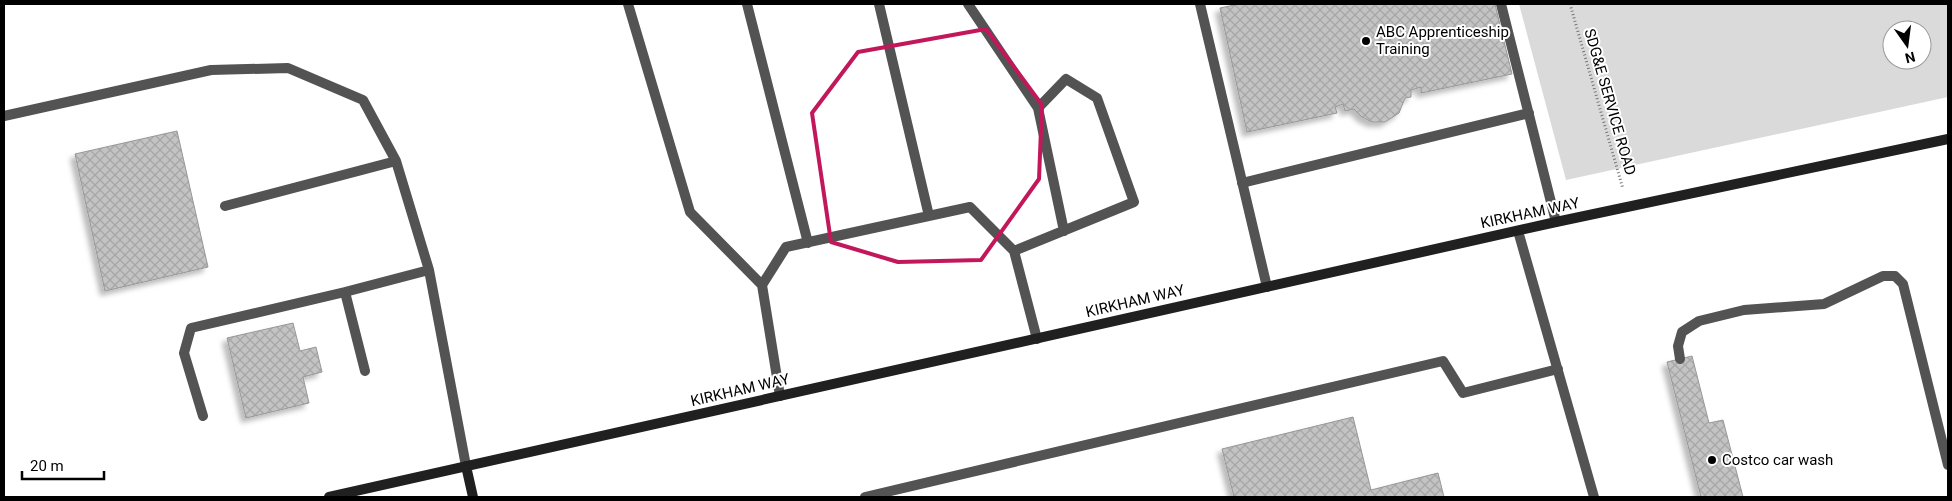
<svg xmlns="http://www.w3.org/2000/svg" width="1952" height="501" font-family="Roboto,sans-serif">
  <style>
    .green { fill: #dadada; fill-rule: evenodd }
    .building { fill: url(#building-cross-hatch); stroke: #979797; filter: url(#shadow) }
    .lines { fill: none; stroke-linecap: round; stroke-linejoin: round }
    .path { stroke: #757575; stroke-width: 3; stroke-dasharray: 1 2.5; stroke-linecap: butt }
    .service { stroke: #535353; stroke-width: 10 }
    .secondary { stroke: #202020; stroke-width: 10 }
    .marked { fill: none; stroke: #c2185b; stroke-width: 4; stroke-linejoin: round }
    .poi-dot { fill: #000; stroke: #fff; stroke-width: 2 }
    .labels { text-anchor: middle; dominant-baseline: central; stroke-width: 4; stroke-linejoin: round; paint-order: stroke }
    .poi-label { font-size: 15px; fill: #000; stroke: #fff; text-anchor: start }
    .street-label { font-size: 15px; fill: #000; stroke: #fff }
  </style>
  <defs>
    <pattern id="building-cross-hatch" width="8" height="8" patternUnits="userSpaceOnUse" patternTransform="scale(1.25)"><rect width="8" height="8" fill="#c3c3c3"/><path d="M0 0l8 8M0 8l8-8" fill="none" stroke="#a6a6a6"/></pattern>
    <filter id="shadow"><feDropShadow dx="-4.5" dy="4.5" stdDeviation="2.5" flood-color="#0004"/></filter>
  </defs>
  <rect width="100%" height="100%" fill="#fff"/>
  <path class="green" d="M1519,4H1948V97L1566,180ZM1892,30H1922V60H1892Z"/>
  <path class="building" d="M1239,4H1495L1512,74L1421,93V87L1411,90V97L1405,98L1399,113L1385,122H1372L1362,117L1354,109L1345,111L1343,104L1335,107L1337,113L1247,132L1220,8Z
    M177,131L208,267L105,291L75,154Z
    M293,323L300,351L316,347L322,372L303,377L309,403L246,418L227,338Z
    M1692,356L1709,423L1723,420L1743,497H1701L1667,362Z
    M1353,417L1371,490L1438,473L1444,497H1234L1222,449Z"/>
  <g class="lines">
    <path class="path" d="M1570,4L1623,189"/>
    <path class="service" d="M628,4L690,212L762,285
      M747,4L808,243
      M879,4L929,216
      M968,4L1038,108
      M1200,4L1267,287
      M1501,4L1556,222
      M4,116L211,70L288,68L363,100L396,161
      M1242,183L1529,113
      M225,206L396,161L429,270
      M1518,231L1594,497
      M1014,251L1134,202L1097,98L1066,79L1038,108L1064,231
      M1680,359L1678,346L1682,332L1699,321L1744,310L1824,304L1883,276H1895L1903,284L1948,465
      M365,371L345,292L429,270L466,466
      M780,396L762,285L786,247L970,207L1014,251L1037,339
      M203,416L184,353L191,328L345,292
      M865,497L1443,361L1463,393L1558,369"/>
    <path class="secondary" d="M466,466L473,497
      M329,497L1556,222L1948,139"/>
  </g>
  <path class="marked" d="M986,29L1042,105L1039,179L981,260L898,262L831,242L812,113L858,52Z"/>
  <g class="poi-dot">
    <circle cx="1366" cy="41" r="5"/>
    <circle cx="1712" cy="460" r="5"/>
  </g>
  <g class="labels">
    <g class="poi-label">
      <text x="1376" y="32">ABC Apprenticeship<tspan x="1376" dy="17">Training</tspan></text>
      <text x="1722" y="460">Costco car wash</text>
    </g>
    <g class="street-label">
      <text transform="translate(1610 102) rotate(74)">SDG&amp;E SERVICE ROAD</text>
      <text transform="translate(1530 213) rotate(-12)">KIRKHAM WAY</text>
      <text transform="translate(1135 301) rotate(-13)">KIRKHAM WAY</text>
      <text transform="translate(740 390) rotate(-13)">KIRKHAM WAY</text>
    </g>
  </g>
  <rect width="1952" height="501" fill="none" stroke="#000000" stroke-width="10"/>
  <g transform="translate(1907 45) rotate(166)"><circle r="24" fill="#ffffff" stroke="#999999"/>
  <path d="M0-4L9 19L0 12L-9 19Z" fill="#000000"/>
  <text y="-8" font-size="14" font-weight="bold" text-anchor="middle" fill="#000000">N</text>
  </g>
  <path d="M22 471v8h82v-8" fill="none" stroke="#000000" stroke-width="2.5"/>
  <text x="30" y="471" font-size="15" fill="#000000" stroke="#ffffff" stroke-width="4" paint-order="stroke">20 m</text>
</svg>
